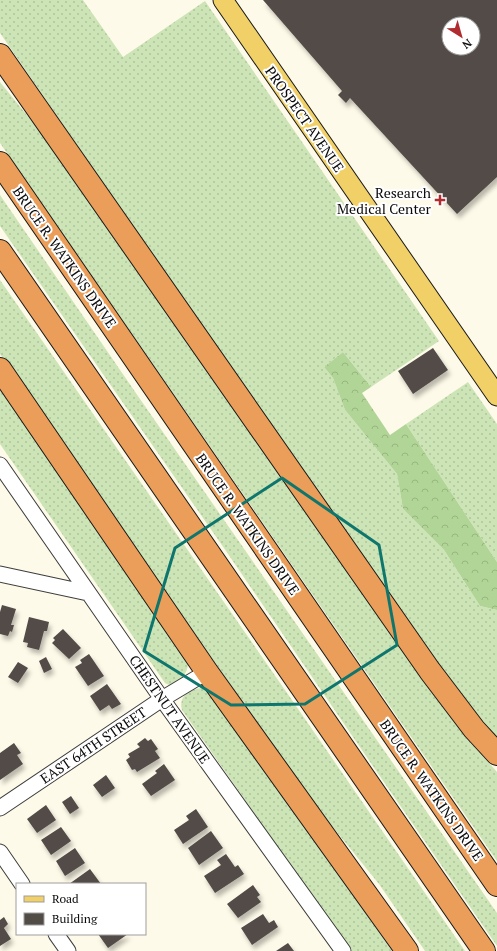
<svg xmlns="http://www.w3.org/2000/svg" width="497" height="951" font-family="'PT Serif',serif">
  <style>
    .grass { fill: url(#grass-dots) }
    .forest { fill: url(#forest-crowns) }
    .building { fill: #524c47; fill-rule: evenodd; filter: url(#shadow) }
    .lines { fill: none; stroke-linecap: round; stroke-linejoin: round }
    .minor-casing { stroke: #3d3d3d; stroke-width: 17 }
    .major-casing { stroke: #1b1b1b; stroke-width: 21 }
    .highway-casing { stroke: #1b1b1b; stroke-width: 24 }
    .minor { stroke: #fff; stroke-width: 15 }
    .major { stroke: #f0d067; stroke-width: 19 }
    .highway { stroke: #eb9e59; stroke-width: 22 }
    .marked { fill: none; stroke: #0f766e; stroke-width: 3; stroke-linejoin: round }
    .poi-dot { fill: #b02c30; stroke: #fff; stroke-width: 1.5 }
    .labels { text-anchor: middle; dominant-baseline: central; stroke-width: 4; stroke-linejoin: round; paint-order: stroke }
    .street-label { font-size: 14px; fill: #0a0a0a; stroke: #fff }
    .poi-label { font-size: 14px; fill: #0a0a0a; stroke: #fff; text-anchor: end }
  </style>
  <defs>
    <pattern id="grass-dots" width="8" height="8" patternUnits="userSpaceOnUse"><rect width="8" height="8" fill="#cde5b6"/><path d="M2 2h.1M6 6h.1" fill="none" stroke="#afc39b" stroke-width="1.8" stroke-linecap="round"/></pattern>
    <pattern id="forest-crowns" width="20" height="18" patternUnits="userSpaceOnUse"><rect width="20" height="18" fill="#b1d596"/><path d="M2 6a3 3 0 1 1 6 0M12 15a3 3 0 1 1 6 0" fill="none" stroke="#97b680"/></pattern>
    <filter id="shadow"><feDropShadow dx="2.5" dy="4.5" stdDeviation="2" flood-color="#0004"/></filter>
  </defs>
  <rect width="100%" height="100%" fill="#fefae9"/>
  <path class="grass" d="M0,0H83L123,57L205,1L439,341L371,387L343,352L324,367L333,378L345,410L397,474L403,509L444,550L480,606L497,610V741L455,689L271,427L0,33Z
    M0,82L60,156L432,693L468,738L497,772V861L0,143Z
    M0,195L140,399L497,913V946L379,775L226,551L0,226Z
    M0,280L285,690L465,951H425L379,884L310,799L0,354Z
    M468,382L497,424V562L406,424Z
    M0,388L188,662C189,673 179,683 169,685L165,683L0,444Z
    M202,688L210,691L392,951H351L182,710C178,696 190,689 202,688Z"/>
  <path class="forest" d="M343,352L371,387L362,393L390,435L406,424L497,562V610L480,606L444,550L403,509L397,474L345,410L333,378L324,367Z"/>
  <path class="building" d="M263,0H479L489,11L479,0H497V177L457,214L350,98L346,103L338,95L342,91ZM449,24H473V48H449Z
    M433,348L448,370L413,394L398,371Z
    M2,605L16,609L11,625H14L12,632L10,631L8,636L0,634V612Z
    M29,617L49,622L47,631H44L39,650L27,647L28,643L23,642Z
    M63,629L81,648L69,659L52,643L55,640L53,638Z
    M89,654L104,676L88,686L75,667L82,663L80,660Z
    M46,657L52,669L44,673L39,661Z
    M18,662L28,668L18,683L8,677Z
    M107,684L121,704L112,709L109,705L100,711L90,696Z
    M145,738L148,741L151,739L158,749L155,751L160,758L137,772L135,769L132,770L126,760L130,757L128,754L140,747L137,744Z
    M14,743L21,753L17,755L23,764L0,780V753Z
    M164,764L175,780L151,796L142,784L157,773L155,771Z
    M106,775L115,788L102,797L93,785Z
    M71,796L79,808L70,814L62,802Z
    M46,805L56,820L37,833L27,819Z
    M196,809L208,827L183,844L174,830L189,820L186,816Z
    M61,827L71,841L51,855L41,840Z
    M211,831L223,848L199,865L188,848Z
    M75,848L85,863L65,876L56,861Z
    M226,854L235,867L238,865L244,874L215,893L204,876L221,865L217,860Z
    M90,869L101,884H69Z
    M253,885L260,895L257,897L261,902L238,918L227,904Z
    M263,914L269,923L274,920L278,927L252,945L241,928Z
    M4,917L8,924L4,928L11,939L0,946V920Z
    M98,934H128L108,948Z
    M288,943L294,951H276Z"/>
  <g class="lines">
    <g class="minor-casing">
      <path id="minor" d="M0,465L162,699L343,951
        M0,574L88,593
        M0,808L162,699L207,672
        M0,852L22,884
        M56,934L68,951"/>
    </g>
    <g class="major-casing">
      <path id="major" d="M223,0L497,396"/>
    </g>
    <g class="highway-casing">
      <path id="highway" d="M0,55L430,671L474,729L497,754
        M0,163L497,885
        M0,251L484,951
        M0,369L207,672L407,951"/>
    </g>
    <use href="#minor" class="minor"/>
    <use href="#major" class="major"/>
    <use href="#highway" class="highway"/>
  </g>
  <path class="marked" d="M282,478L379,545L397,645L305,704L231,705L144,651L175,548Z"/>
  <path class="poi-dot" d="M438 194h4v4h4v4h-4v4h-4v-4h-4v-4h4z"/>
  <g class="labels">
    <g class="street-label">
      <text transform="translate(305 119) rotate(55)">PROSPECT AVENUE</text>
      <text transform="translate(65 257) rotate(55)">BRUCE R. WATKINS DRIVE</text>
      <text transform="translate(248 524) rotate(55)">BRUCE R. WATKINS DRIVE</text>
      <text transform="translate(170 709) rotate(55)">CHESTNUT AVENUE</text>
      <text transform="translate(93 745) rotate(-34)">EAST 64TH STREET</text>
      <text transform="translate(432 790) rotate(55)">BRUCE R. WATKINS DRIVE</text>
    </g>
    <g class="poi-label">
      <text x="431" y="192">Research<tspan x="431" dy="16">Medical Center</tspan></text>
    </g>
  </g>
  <rect x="16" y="883" width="130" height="52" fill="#ffffff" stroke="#9d9d9d"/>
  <rect x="24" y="896" width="20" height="6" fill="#f0d067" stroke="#9d9d9d"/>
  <text x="52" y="903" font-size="12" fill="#0a0a0a">Road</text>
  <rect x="24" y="913" width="20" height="12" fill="#524c47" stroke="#9d9d9d"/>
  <text x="52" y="923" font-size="12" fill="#0a0a0a">Building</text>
  <g transform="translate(461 36) rotate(143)"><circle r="19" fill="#ffffff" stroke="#9d9d9d"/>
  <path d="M0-3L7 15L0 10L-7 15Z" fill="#b02c30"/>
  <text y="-6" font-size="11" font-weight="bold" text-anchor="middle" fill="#0a0a0a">N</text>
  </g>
</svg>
